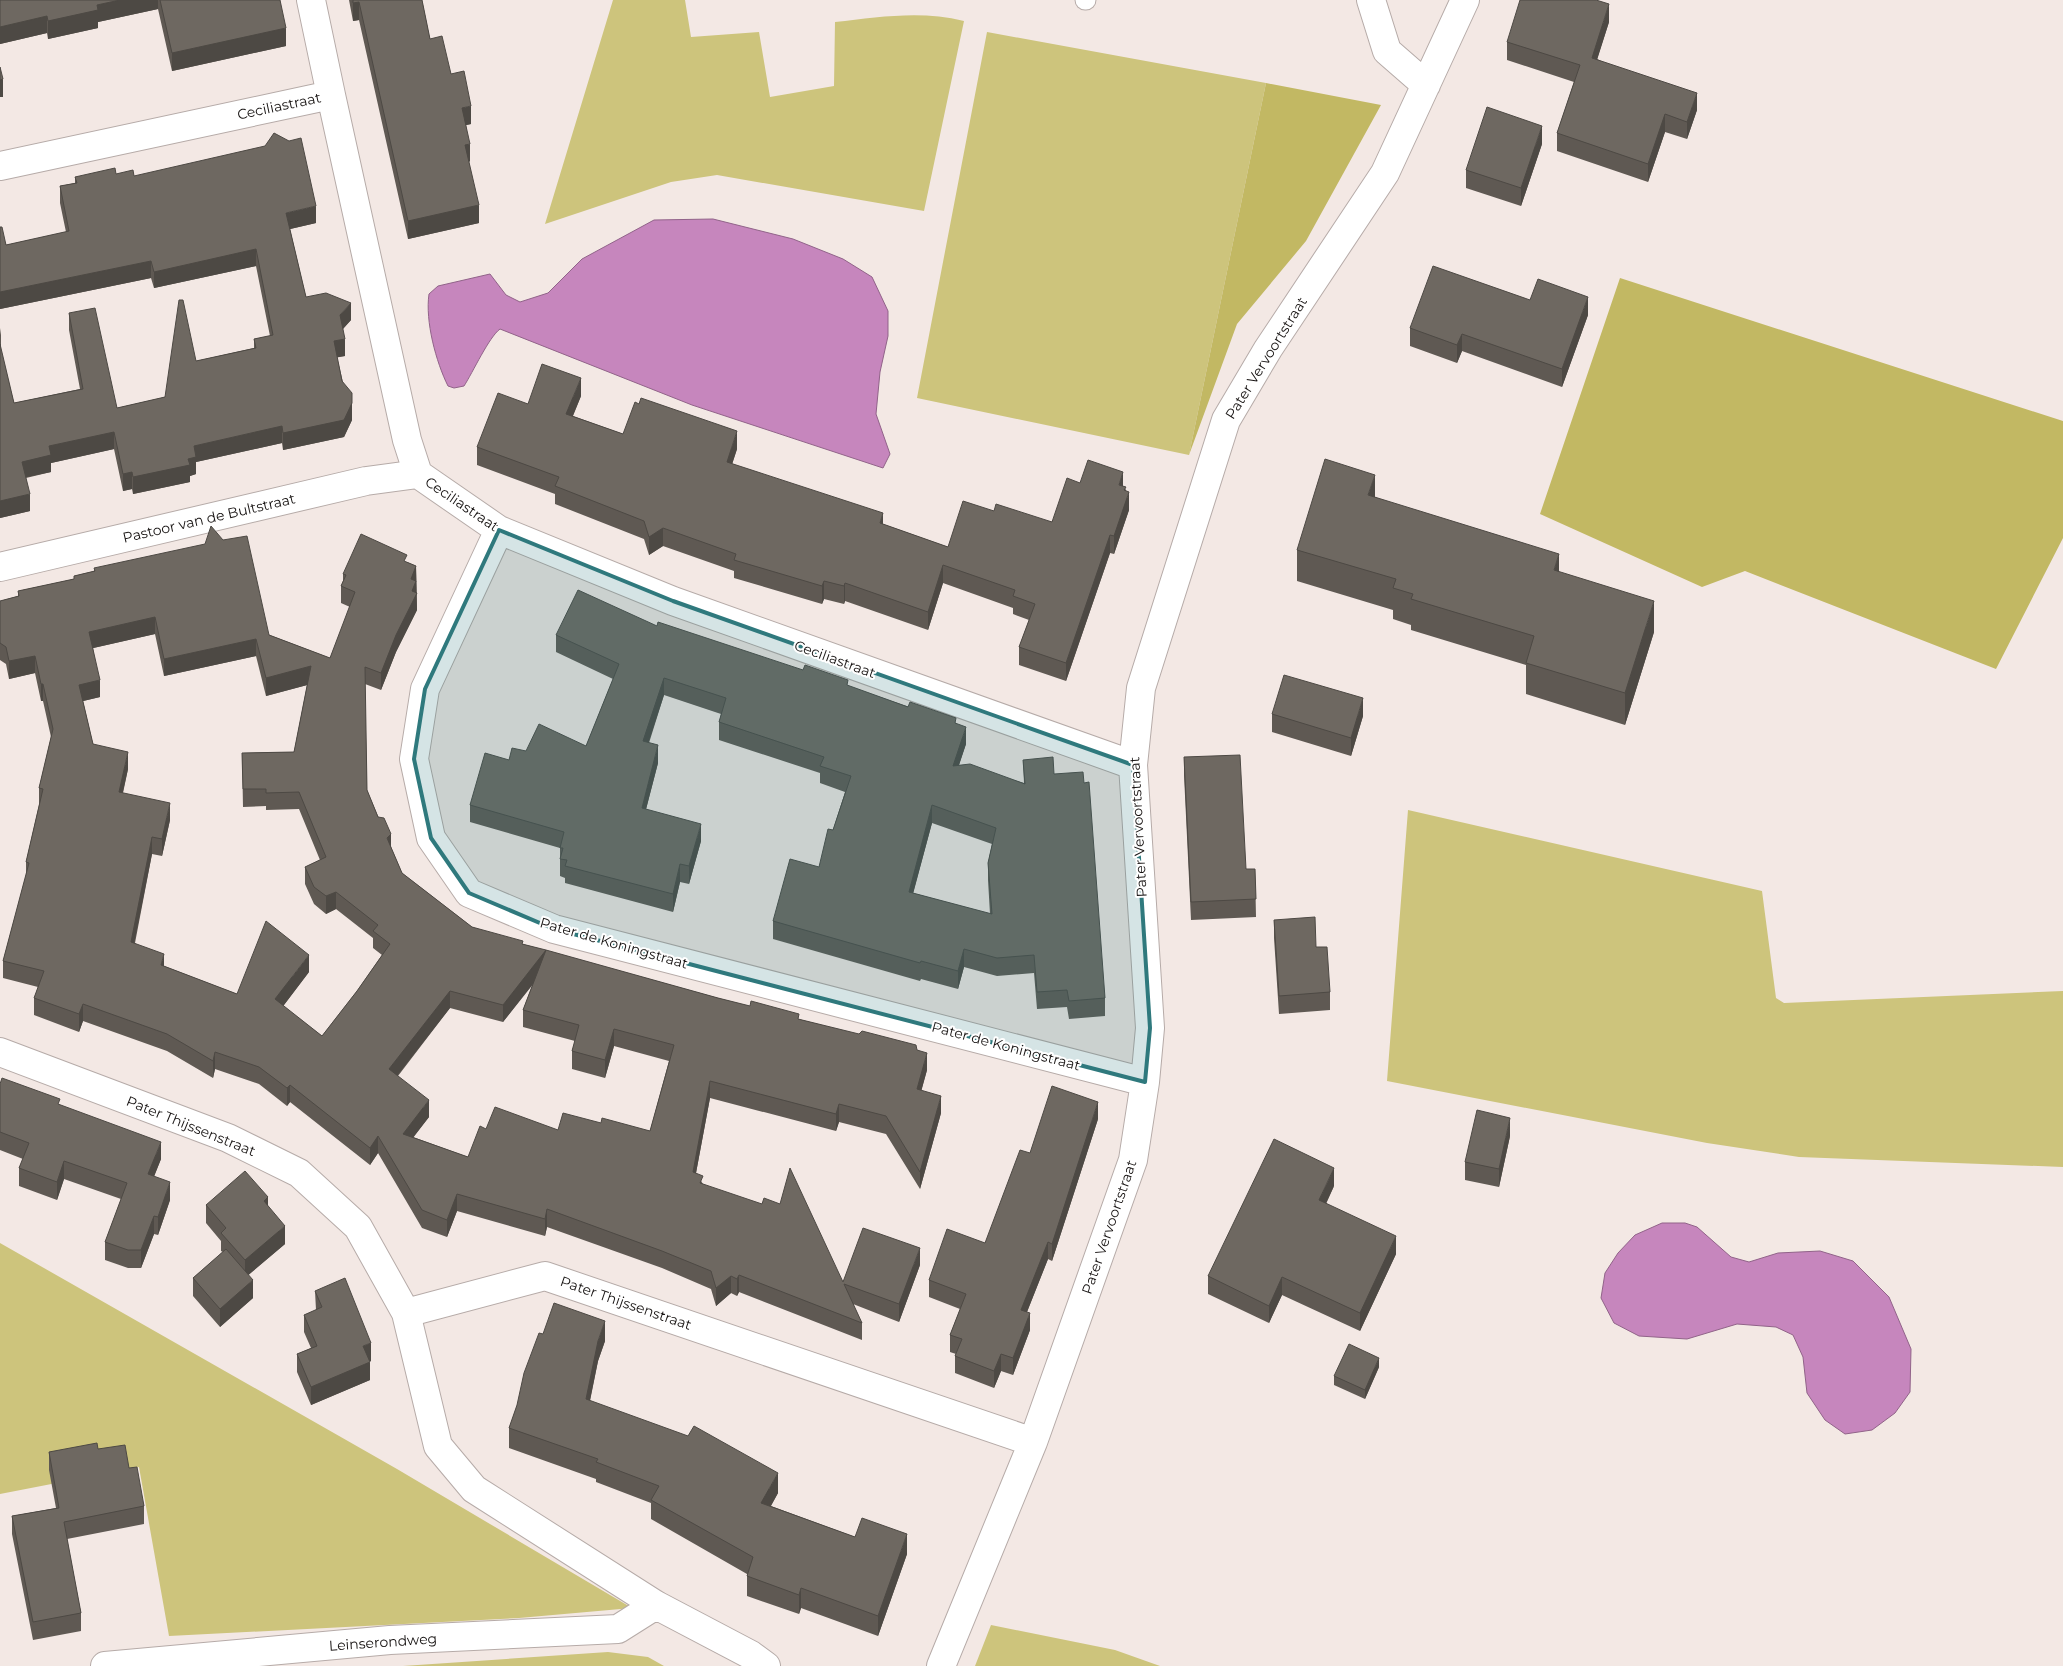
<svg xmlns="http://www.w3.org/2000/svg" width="2063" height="1666" font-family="Montserrat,sans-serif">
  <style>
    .green { fill: #cdc47c }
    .forest { fill: #c2b863 }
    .water { fill: #c686bd; stroke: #916389 }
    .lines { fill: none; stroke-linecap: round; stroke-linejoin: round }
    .service-casing { stroke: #b6aba8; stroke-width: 21 }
    .minor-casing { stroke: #b6aba8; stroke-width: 30 }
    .service { stroke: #fff; stroke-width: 19 }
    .minor { stroke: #fff; stroke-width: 28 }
    .wall { fill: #5f5953; fill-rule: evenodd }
    .shaded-wall { fill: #4d4944 }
    .building { fill: #6e6861; stroke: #4d4944; fill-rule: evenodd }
    .marked { fill: #2f797d; fill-opacity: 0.2; stroke: #2f797d; stroke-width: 4; stroke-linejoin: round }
    .labels { text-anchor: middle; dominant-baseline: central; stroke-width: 4; stroke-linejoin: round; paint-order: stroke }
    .street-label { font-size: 14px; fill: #161211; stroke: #fff }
  </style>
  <rect width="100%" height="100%" fill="#f3e8e4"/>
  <path class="green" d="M613,0H685L691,37L759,32L770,97L834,86L835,22C879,17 921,10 964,21L924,211L717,175L671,182L545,224Z
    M987,32L1266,83L1189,455L917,398Z
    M1408,810L1762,891L1776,998L1784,1003L2063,991V1167L1799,1157L1707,1143L1387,1081Z
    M0,1243L397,1469L632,1608L519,1618L169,1636L139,1467L0,1494Z
    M991,1625L1115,1650L1160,1666H975Z
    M608,1652L648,1657L664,1666H403Z"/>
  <path class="forest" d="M1266,83L1381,105L1306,241L1237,324L1189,455Z
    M1620,278L2063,421V538L1996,669L1745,571L1702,587L1540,514Z"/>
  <path class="water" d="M713,219L793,239L843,259L872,277L888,311V336L880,372L876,414L890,454L883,468L692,405L500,329C489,337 473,372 464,386L454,388L448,386C436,362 425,321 429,294L438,286L490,274L506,295L520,302L548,293L582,259L654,220Z
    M1662,1223H1685L1697,1227L1731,1257L1749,1262L1778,1253L1820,1251L1853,1261L1889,1297L1911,1349L1910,1392L1895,1413L1872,1430L1845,1434L1825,1420L1807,1393L1803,1357L1793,1335L1776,1327L1737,1324L1687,1339L1639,1336L1614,1323L1601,1298L1605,1273L1618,1253L1635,1235Z"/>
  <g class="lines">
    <g class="service-casing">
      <path id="service" d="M1085,0H1086"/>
    </g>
    <g class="minor-casing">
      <path id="minor" d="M311,0L331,95
        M1371,0L1387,51L1426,85
        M0,166L331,95L407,440L418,474L499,530L673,601L1133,765
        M499,530L425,689L414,759L431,838L469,893L554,929L1145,1082
        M0,567L366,481L418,474
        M0,1052L228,1138L299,1173L358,1227L406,1313L438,1446L474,1489L656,1605L751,1655L766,1666
        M406,1313L545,1276L1033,1442
        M105,1666L390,1640L618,1629L656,1605
        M941,1666L1033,1442L1133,1160L1145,1082L1150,1028L1133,765L1141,688L1226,420L1268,349L1385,173L1465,0"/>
    </g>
    <use href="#service" class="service"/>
    <use href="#minor" class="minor"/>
  </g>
  <path class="wall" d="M0,0H280L286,46L172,71L158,9L98,22V28L48,39L47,33L0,44Z
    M349,0H422L430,39L451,74L471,124L466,125L470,161L469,162L479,223L408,239L359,20L353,21Z
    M1609,22L1597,59L1697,110L1687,139L1665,132L1648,182L1557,151V133L1574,82L1507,60V42Z
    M1542,144L1521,206L1466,188V170Z
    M116,174L134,176L316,223L290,229L306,297L351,320L343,329L345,356L337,357L352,420L344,437L283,450L282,443L196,462V474L190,476V482L133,494L132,489L123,491L114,449L51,463V472L26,478L30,511L0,518V328L1,335V350L14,403L80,389L69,330V313L117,408L165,397L196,361L254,348V339L270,336L256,266L154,288L151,278L0,309V227L6,245L66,232L60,203V186L75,183V177Z
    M1530,300L1588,315L1562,387L1462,351L1457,363L1410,346V328Z
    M581,396L573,416L623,434L737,449L732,464L883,524L948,547L994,511L1052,522L1080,483L1123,486L1126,491L1129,510L1114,554L1110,553L1066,681L1019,665V647L1029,620L1013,614V608L943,583L928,630L845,601L844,604L824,599L822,604L734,578V571L663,546L649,555L644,539L555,504V494L477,465V447L528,404Z
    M1375,497L1559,572L1654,632L1625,725L1526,694V665L1411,630V625L1393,619V610L1297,581V550Z
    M407,562L416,566L417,610L396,652L381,690L365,684L367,790L402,873L472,927L523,944L718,998L917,1050L927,1070L921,1091L941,1113L920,1189L886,1134L839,1122L836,1131L710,1098L696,1173L703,1184L843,1282L920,1265L899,1322L853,1304L862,1323V1340L739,1292L737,1296L731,1293L716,1306L711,1289L662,1268L547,1227L545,1236L457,1211L447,1237L422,1228L378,1153L370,1165L290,1102L287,1106L259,1084L215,1069L213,1078L167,1051L83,1021L79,1032L34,1015V998L38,987L3,978V961L26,875V862L39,805V788L51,737L43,701H41L35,673L9,679L6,664L0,660V601L18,596V591L74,579V576L94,571V568L330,658L350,607L341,603V586L343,581V574ZM155,634L164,676L256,656L266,696L307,685L294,752L242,753L243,807L266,806V810L299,809L320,860L305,867V884L314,904L326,914L336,909L373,938V948L382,955L357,991L322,1036L283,1006L309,972L237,994L164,966L135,943L152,854L162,856L170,820L123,793L128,769L93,744L83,701L100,697L93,648ZM533,983L523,1010V1027L575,1041L572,1051V1069L605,1078L614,1046L669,1061L650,1131L601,1123L558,1130L486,1129L468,1157L413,1137L429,1117L398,1076L450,1008L503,1022Z
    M657,626L848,686L956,723L966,744L959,765L1024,783L1023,760L1054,774L1105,998V1016L1069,1019L1067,1007L1037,1009L1034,973L997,976L964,967L958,989L921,979L920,981L773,939V921L819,867L833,830L845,792L820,783V773L719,740V722L721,714L664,695L649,743L658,763L646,809L701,841L689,884L680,882L673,912L565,883V878L560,876V848L470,822V805L509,760L526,751L586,746L613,679L556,652V635ZM932,823L992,844L988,863V880L990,914L913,893Z
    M1272,714L1363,716L1351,756L1272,732Z
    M1184,757L1246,869H1255L1256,917L1191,920L1184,775Z
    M1274,920L1316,947L1330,992V1010L1279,1014L1274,938Z
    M0,1084L60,1105L161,1159L154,1176L170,1200L158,1235L154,1234L141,1268H128L105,1260V1242L121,1199L64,1179L57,1200L19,1186V1168L23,1159L0,1150Z
    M1098,1119L1052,1261L1048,1259L1027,1312L1030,1330L1013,1375L1001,1371L994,1388L955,1373V1356L956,1354L950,1352V1335L960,1309L929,1297V1280L985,1243L1030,1153Z
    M1510,1136L1499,1187L1465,1180V1162Z
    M1334,1186L1326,1204L1396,1254L1360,1331L1282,1295L1269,1323L1208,1294V1276Z
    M206,1205L268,1206L285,1244L248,1275L253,1298L220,1327L193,1296V1278L223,1252L221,1251V1241L206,1223Z
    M315,1291L371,1361H369L370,1380L311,1405L297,1372V1354L311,1348L304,1332V1315L316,1310Z
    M543,1334L605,1341L598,1361L590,1401L778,1493L771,1506L855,1537L907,1554L878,1636L801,1608L799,1614L747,1596V1574L651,1519V1503L596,1482V1479L509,1448V1428Z
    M1379,1367L1365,1399L1334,1385V1376Z
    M98,1449L129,1468L144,1506V1524L67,1539L81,1613V1631L33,1640L12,1534V1516L56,1508L49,1470V1452Z"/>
  <path class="shaded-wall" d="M120,0H158V9L98,22V28L48,39V21L97,5Z
    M359,2V20L353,21V3Z
    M1609,4V22L1592,76V58Z
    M47,16V33L0,44V27Z
    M286,28V46L172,71V53Z
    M3,79V97H0V80Z
    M1697,93V110L1687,139V122Z
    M471,106V124L462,126V108Z
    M1665,114V132L1648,182V164Z
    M1542,126V144L1521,206V188Z
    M470,144V161L465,163V145Z
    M479,205V223L408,239V221Z
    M316,206V223L286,230V213Z
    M256,249V266L154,288V272Z
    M151,261V278L0,309V292Z
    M1588,297V315L1562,387V369Z
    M351,303V320L340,332V315Z
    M1462,334V351L1457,363V345Z
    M345,339V356L334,358V341Z
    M581,378V396L566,432V414Z
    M352,403V420L344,437L283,450V433Z
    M282,426V443L196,462V474L190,476V482L133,494V477L188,459L194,446Z
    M737,431V449L727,480V462Z
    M114,432V449L51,463V472L22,478V462L49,446Z
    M132,472V489L123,491V474Z
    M1123,472V490L1119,485Z
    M1375,475V506L1368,495Z
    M1126,487V501L1129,492V510L1114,554V536Z
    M30,494V511L0,518V501Z
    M883,513V531L880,523Z
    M663,528V546L649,555V537Z
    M1110,535V553L1066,681V663Z
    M1559,554V585L1554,570Z
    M943,565V583L928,630V612Z
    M416,566L417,610L396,652L381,690V673L411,579Z
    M824,581V599L822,604V586Z
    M845,583V601L844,604V586Z
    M1654,601V632L1625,725V693Z
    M155,617V634L89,649V632Z
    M256,639V656L164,676V659Z
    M35,656V673L9,679V661Z
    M311,666V684L266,696V678Z
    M664,678V695L643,759V741Z
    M100,680V697L79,702V685Z
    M41,684H43V701H41Z
    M1363,698V716L1351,756V738Z
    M966,727V744L953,783V766Z
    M658,745V763L642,825V808Z
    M128,752V769L119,809V792Z
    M170,803V820L162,856V839Z
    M932,805V823L909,909V892Z
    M701,824V841L689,884V866Z
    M391,834V851L387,838Z
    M152,837V854L131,959V942Z
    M680,864V882L673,912V894Z
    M336,892V909L326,914V896Z
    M964,949V967L958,989V971Z
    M546,950V968L503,1022V1005Z
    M164,954V971L161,965Z
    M309,955V972L275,1017V999Z
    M450,991V1008L389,1086V1069Z
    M83,1004V1021L79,1032V1014Z
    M614,1029V1046L605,1078V1060Z
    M215,1052V1069L213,1078V1061Z
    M927,1053V1070L917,1107V1089Z
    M710,1081V1098L693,1189V1172Z
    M290,1085V1102L287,1106V1088Z
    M941,1096V1113L920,1189V1172Z
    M429,1100V1117L403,1151V1134Z
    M1098,1102V1119L1052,1261V1244Z
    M839,1104V1122L836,1131V1114Z
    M1510,1118V1136L1499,1187V1169Z
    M378,1136V1153L370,1165V1148Z
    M161,1142V1159L148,1192V1174Z
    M64,1161V1179L57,1200V1182Z
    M1334,1168V1186L1319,1218V1200Z
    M170,1182V1200L158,1235V1217Z
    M457,1194V1211L447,1237V1220Z
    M268,1197V1215L264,1201Z
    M547,1209V1227L545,1236V1219Z
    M154,1216V1234L141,1268V1250Z
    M285,1226V1244L245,1278V1260Z
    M1396,1236V1254L1360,1331V1313Z
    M1048,1242V1259L1021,1327V1310Z
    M920,1248V1265L899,1322V1304Z
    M739,1275V1292L737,1296V1279Z
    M731,1276V1293L716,1306V1288Z
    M1282,1277V1295L1269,1323V1306Z
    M253,1280V1298L220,1327V1309Z
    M1030,1313V1330L1013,1375V1358Z
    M605,1321V1341L598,1361L586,1419V1399L598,1341Z
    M371,1343V1361L363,1364V1346Z
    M1001,1354V1371L994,1388V1371Z
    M1379,1358V1367L1365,1399V1390Z
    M370,1362V1380L311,1405V1387Z
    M778,1473V1493L761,1523V1503Z
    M907,1534V1554L878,1636V1616Z
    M801,1588V1608L799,1614V1595Z"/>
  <path class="building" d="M0,0H120L97,5L98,10L48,21L47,16L0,27Z
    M160,0H280L286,28L172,53Z
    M353,0H422L430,39L442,36L451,74L464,71L471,106L462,108L470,144L465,145L479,205L408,221L359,2L353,3Z
    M1520,0H1596L1609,4L1592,58L1697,93L1687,122L1665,114L1648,164L1557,133L1580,65L1507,42Z
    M0,67L3,79L0,80Z
    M1487,107L1542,126L1521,188L1466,170Z
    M274,133L289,141L301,138L316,206L286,213L306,297L326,293L351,303L340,315L345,339L334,341L342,381L352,393V403L344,420L283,433L282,426L194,446L196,457L188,459L190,465L133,477L132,472L123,474L114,432L49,446L51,455L22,462L30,494L0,501V344L14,403L83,389L69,313L95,308L117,408L165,397L179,300H183L196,361L256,348L254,339L273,335L256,249L154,272L151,261L0,292V227H2L6,245L69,231L60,186L77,183L75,177L115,168L116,174L133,170L134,176L265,146Z
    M1433,266L1530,300L1538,279L1588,297L1562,369L1462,334L1457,345L1410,328Z
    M542,364L581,378L566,414L623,434L635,402L639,404L641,398L737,431L727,462L883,513L880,523L948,547L963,501L994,511L996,504L1052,522L1067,478L1080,483L1088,460L1123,472L1119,485L1126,487L1124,490L1129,492L1114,536L1110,535L1066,663L1019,647L1035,604L1013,596L1015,590L943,565L928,612L845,583L844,586L824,581L822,586L734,560L736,554L663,528L649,537L644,521L555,486L559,477L477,447L498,393L528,404Z
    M1325,459L1375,475L1368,495L1559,554L1554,570L1654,601L1625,693L1526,663L1534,636L1411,599L1413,594L1393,588L1396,579L1297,550Z
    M211,526L223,540L247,536L269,635L330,658L355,592L341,586L346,575L343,574L361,534L407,555L404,561L416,566L411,579L416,581L412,591L417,593L396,635L381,673L365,667L367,790L378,817L384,818L391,834L387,838L402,873L472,927L523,941L522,944L546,950L503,1005L450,991L389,1069L429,1100L403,1134L468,1157L480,1126L486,1129L495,1107L558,1130L563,1113L601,1123L602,1118L650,1131L674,1045L614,1029L605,1060L572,1051L579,1025L523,1010L546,950L718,998L750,1006L751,1001L799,1014L798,1019L859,1034L862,1031L916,1045L917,1050L927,1053L917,1089L941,1096L920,1172L886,1116L839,1104L836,1114L710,1081L693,1172L703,1176L700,1183L762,1204L764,1198L780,1204L790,1168L843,1282L863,1228L920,1248L899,1304L844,1284L862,1323L739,1275L737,1279L731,1276L716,1288L711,1271L662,1251L547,1209L545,1219L457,1194L447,1220L422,1210L378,1136L370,1148L290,1085L287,1088L259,1067L215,1052L213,1061L167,1034L83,1004L79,1014L34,998L44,971L3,961L29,863L26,862L43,789L39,788L53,729L43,684H41L35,656L9,661L6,647L0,643V601L19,596L18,591L74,579V576L95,571L94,568L205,544ZM155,617L164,659L256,639L266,678L311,666L294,752L242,753L243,789H266V793L299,792L326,857L305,867L314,887L326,896L336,892L378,925L373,931L390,944L357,991L322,1036L275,999L309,955L266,921L237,994L161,965L164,954L131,942L152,837L162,839L170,803L119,792L128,752L93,744L79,685L100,680L89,632Z
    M578,590L657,626L658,622L803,670L805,665L848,680L847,685L908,707L910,702L956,718L955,723L966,727L953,766L970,764L1025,784L1023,760L1053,757L1054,774L1083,772L1084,783L1089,782L1105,998L1069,1001L1067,990L1037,992L1034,955L997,958L964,949L958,971L921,961L920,963L773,921L790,859L819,867L828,829L833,830L851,776L820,766L824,757L719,722L726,698L664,678L643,741L658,745L642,808L701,824L689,866L680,864L673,894L565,866L567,860L560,859L563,848H560L564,832L470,805L485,753L509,760L512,748L526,751L539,724L586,746L619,664L556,635ZM932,805L996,828L988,863L992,914L909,892Z
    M1284,675L1363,698L1351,738L1272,714Z
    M1240,755L1246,869H1255L1256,899L1191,902L1184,757Z
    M1315,917L1316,947H1327L1330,992L1279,996L1274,920Z
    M2,1078L60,1099L58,1104L161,1142L148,1174L170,1182L158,1217L154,1216L141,1250H128L105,1242L127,1183L64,1161L57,1182L19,1168L29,1143L0,1132V1084Z
    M1052,1086L1098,1102L1052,1244L1048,1242L1021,1310L1030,1313L1013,1358L1001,1354L994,1371L955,1356L962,1339L950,1335L966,1294L929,1280L947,1229L985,1243L1020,1150L1030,1153Z
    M1477,1110L1510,1118L1499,1169L1465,1162Z
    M1274,1139L1334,1168L1319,1200L1396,1236L1360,1313L1282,1277L1269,1306L1208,1276Z
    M245,1171L268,1197L264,1201L285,1226L245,1260L221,1233L226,1228L206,1205Z
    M226,1249L253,1280L220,1309L193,1278Z
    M345,1278L371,1343L363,1346L370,1362L311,1387L297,1354L317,1346L304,1315L322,1307L315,1291Z
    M554,1303L605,1321L598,1341L586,1399L688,1436L694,1426L778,1473L761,1503L855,1537L862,1518L907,1534L878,1616L801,1588L799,1595L747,1576L753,1557L651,1500L659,1486L596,1462L598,1459L509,1428L517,1405L524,1373L539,1333L543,1334Z
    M1349,1344L1379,1358L1365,1390L1334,1376Z
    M97,1443L98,1449L125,1445L129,1468L137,1467L144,1506L64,1522L81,1613L33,1622L12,1516L59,1508L49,1452Z"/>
  <path class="marked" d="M499,530L673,601L1133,765L1150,1028L1145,1082L554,929L469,893L431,838L414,759L425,689Z"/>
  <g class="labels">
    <g class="street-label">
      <text transform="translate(279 106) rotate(-12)">Ceciliastraat</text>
      <text transform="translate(1266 358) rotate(-58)">Pater Vervoortstraat</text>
      <text transform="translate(462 504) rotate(34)">Ceciliastraat</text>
      <text transform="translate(209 518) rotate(-13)">Pastoor van de Bultstraat</text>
      <text transform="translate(835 659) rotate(20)">Ceciliastraat</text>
      <text transform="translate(1138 827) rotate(-93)">Pater Vervoortstraat</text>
      <text transform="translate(614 943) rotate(16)">Pater de Koningstraat</text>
      <text transform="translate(1006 1046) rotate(15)">Pater de Koningstraat</text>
      <text transform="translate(191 1126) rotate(22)">Pater Thijssenstraat</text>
      <text transform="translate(1109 1227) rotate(-71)">Pater Vervoortstraat</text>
      <text transform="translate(626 1303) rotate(19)">Pater Thijssenstraat</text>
      <text transform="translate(383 1642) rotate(-4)">Leinserondweg</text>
    </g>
  </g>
</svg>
